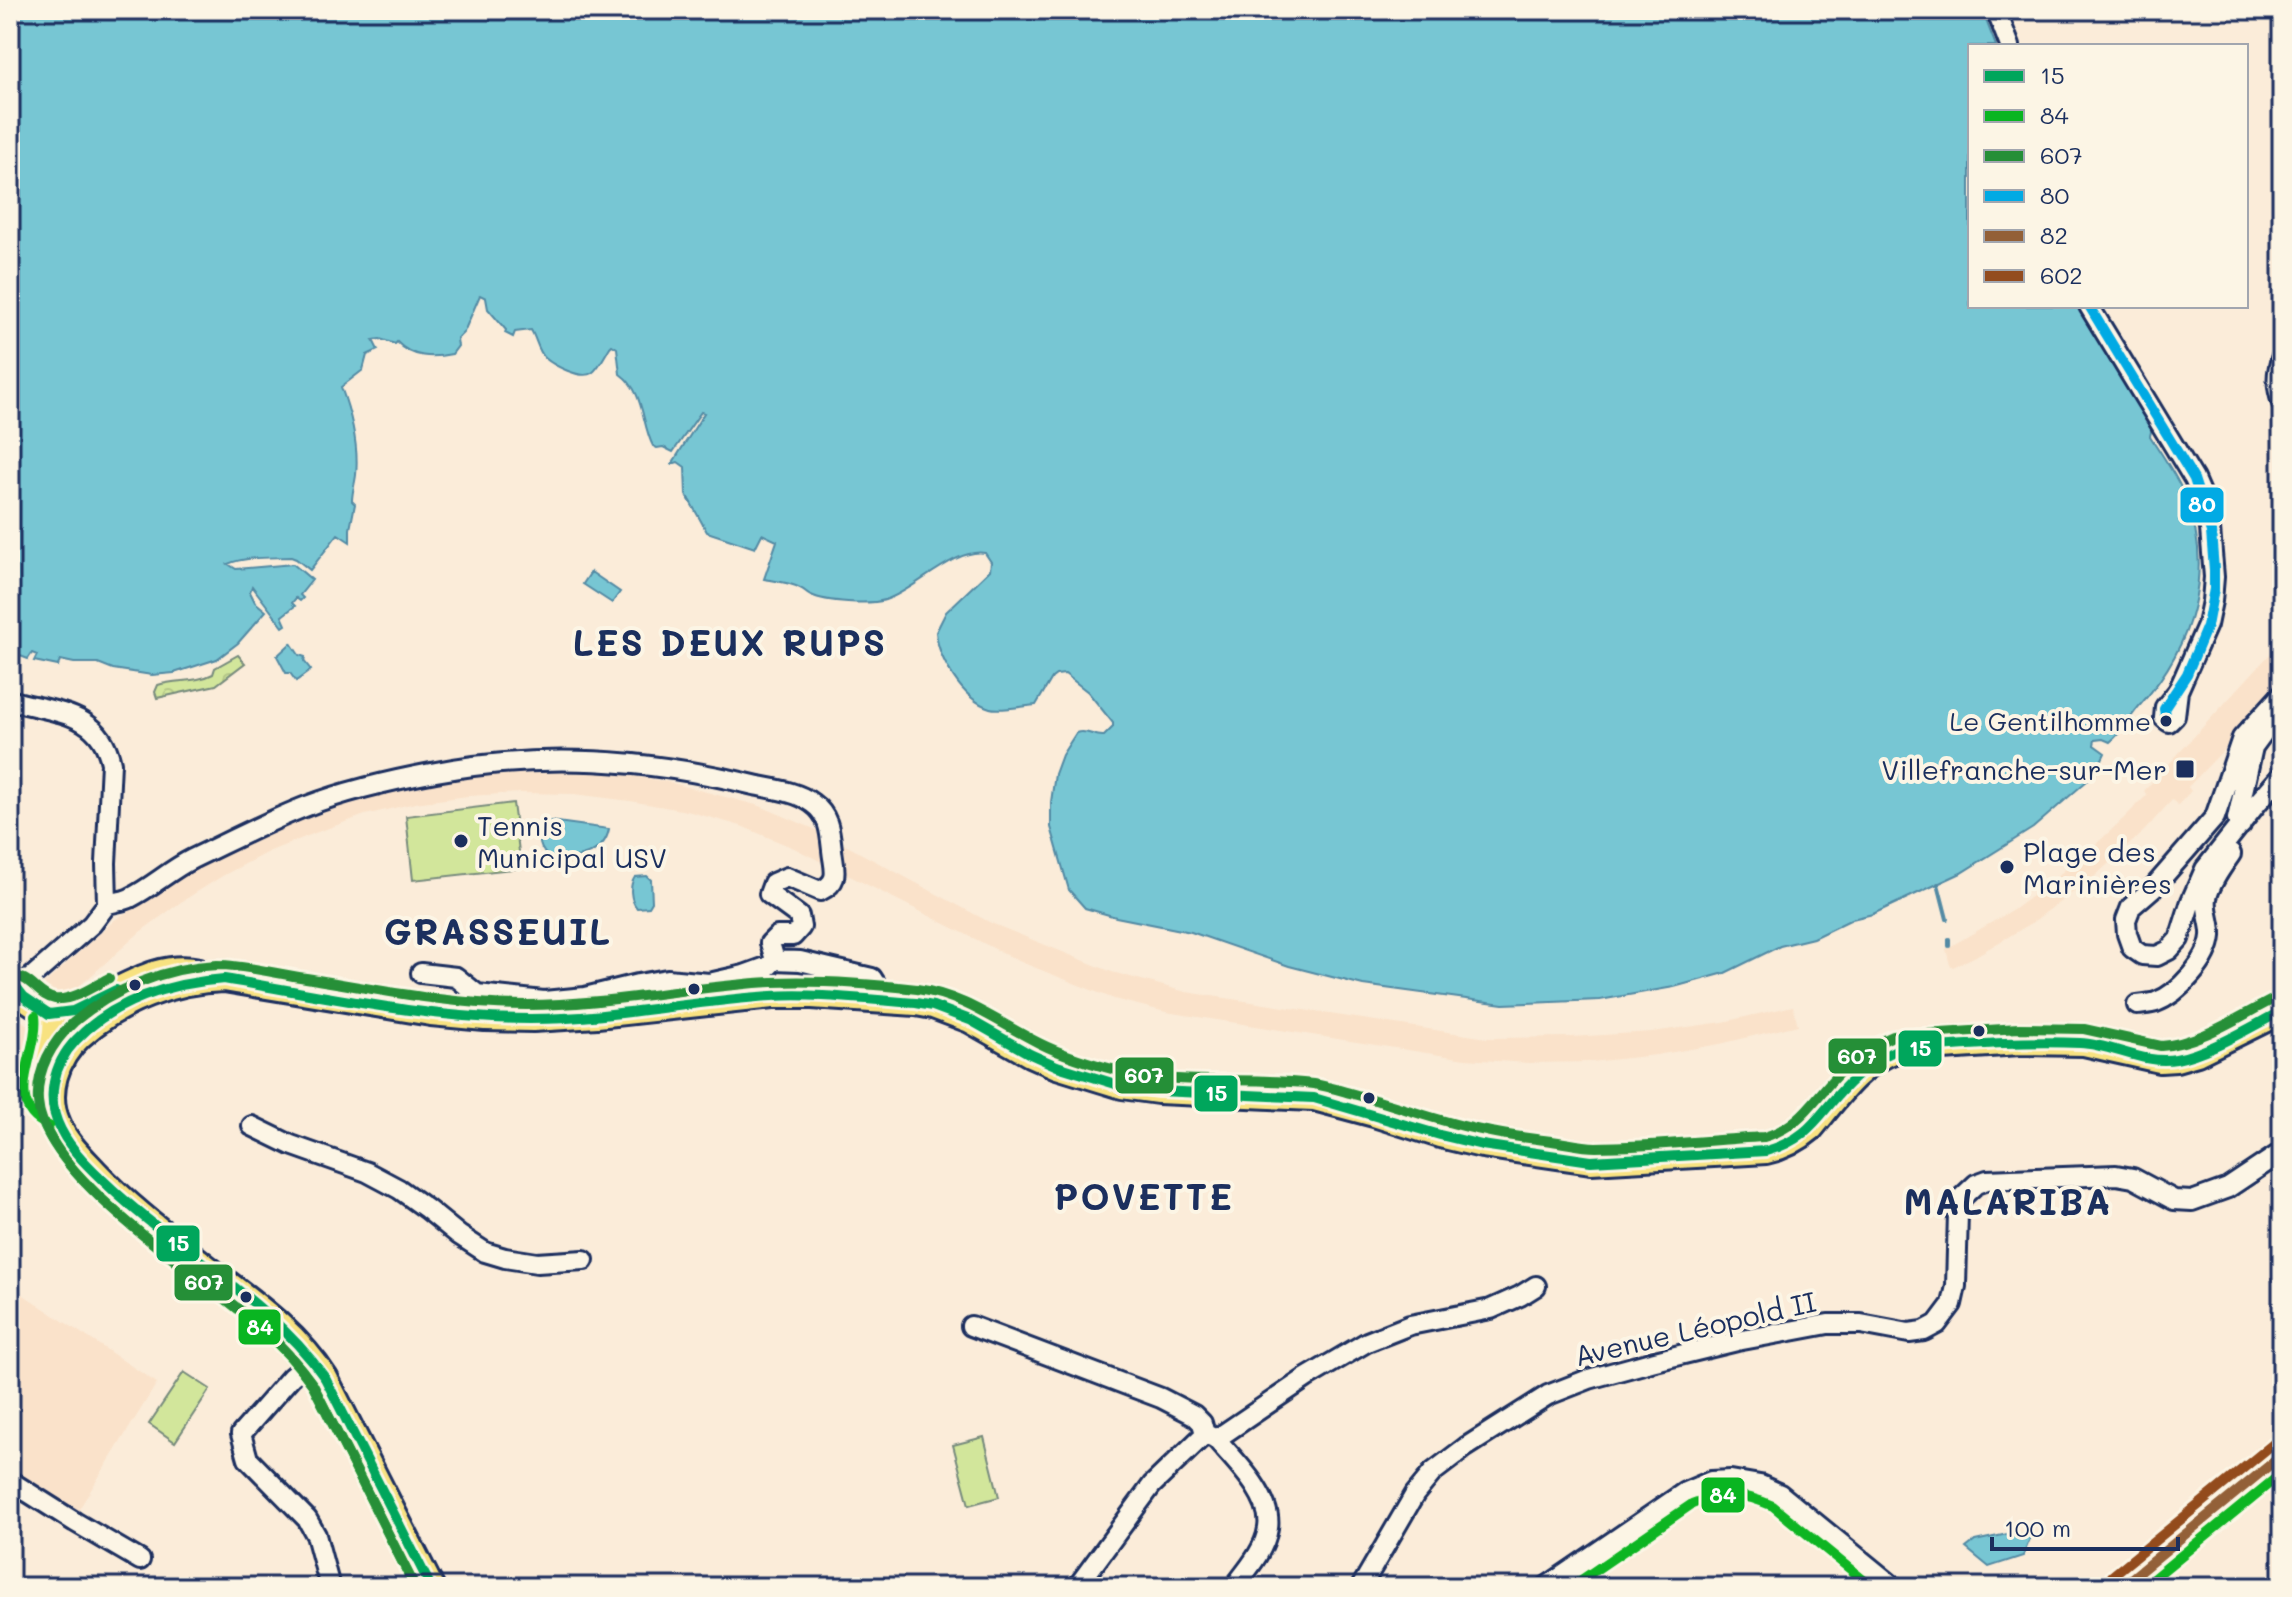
<svg xmlns="http://www.w3.org/2000/svg" width="2292" height="1597" font-family="Mali,sans-serif">
  <style>
    .built { fill: #fae2ca }
    .forest { fill: url(#forest-crowns); stroke: #768a7c; stroke-width: 2 }
    .park { fill: #d2e69b; stroke: #768a7c; stroke-width: 2 }
    .water { fill: #77c6d3; stroke: #528aa4; stroke-width: 2 }
    .lines { fill: none; stroke-linecap: round; stroke-linejoin: round }
    .stream { stroke: #528aa4; stroke-width: 4 }
    .minor-casing { stroke: #1b2f5e; stroke-width: 24 }
    .major-casing { stroke: #1b2f5e; stroke-width: 30 }
    .minor { stroke: #fcf5e5; stroke-width: 18 }
    .major { stroke: #f8e281; stroke-width: 24 }
    .bus-1-casing { stroke: #fcf5e5; stroke-width: 16 }
    .bus-2-casing { stroke: #fcf5e5; stroke-width: 16 }
    .bus-3-casing { stroke: #fcf5e5; stroke-width: 16 }
    .bus-4-casing { stroke: #fcf5e5; stroke-width: 16 }
    .bus-5-casing { stroke: #fcf5e5; stroke-width: 16 }
    .bus-6-casing { stroke: #fcf5e5; stroke-width: 16 }
    .bus-1 { stroke: #00a65c; stroke-width: 10 }
    .bus-2 { stroke: #09b521; stroke-width: 10 }
    .bus-3 { stroke: #258f37; stroke-width: 10 }
    .bus-4 { stroke: #01aae4; stroke-width: 10 }
    .bus-5 { stroke: #936037; stroke-width: 10 }
    .bus-6 { stroke: #934c1f; stroke-width: 10 }
    .bus-dot { fill: #1b2f5e; stroke: #fcf5e5; stroke-width: 3 }
    .labels { text-anchor: middle; dominant-baseline: central; stroke-width: 8; stroke-linejoin: round; paint-order: stroke }
    .bus-label { font-size: 26px; fill: #1b2f5e; stroke: #fcf5e5; text-anchor: end }
    .poi-label { font-size: 28px; fill: #1b2f5e; stroke: #fcf5e5; text-anchor: start }
    .street-label { font-size: 28px; fill: #1b2f5e; stroke: #fcf5e5 }
    .district-label { font-size: 36px; font-weight: bold; letter-spacing: 2px; fill: #1b2f5e; stroke: #fcf5e5 }
    .line-badge { stroke: #fcf5e5; stroke-width: 3 }
    .badge-label { font-size: 22px; text-anchor: middle; font-weight: bold; fill: #fff }
  </style>
  <defs>
    <pattern id="forest-crowns" width="20" height="18" patternUnits="userSpaceOnUse" patternTransform="scale(2)"><rect width="20" height="18" fill="#d2e69b"/><path d="M2 6a3 3 0 1 1 6 0M12 15a3 3 0 1 1 6 0" fill="none" stroke="#b4c688"/></pattern>
  </defs>
  <rect width="100%" height="100%" fill="#fbecd9"/>
  <filter id="ink" filterUnits="userSpaceOnUse"><feTurbulence type="fractalNoise" baseFrequency=".0125" numOctaves="2"/><feDisplacementMap in="SourceGraphic" scale="16" xChannelSelector="R" yChannelSelector="G"/><feConvolveMatrix kernelMatrix="1 2 1 2 8 2 1 2 1" color-interpolation-filters="sRGB"/></filter>
  <g filter="url(#ink)">
    <path class="built" d="M2282,641V689L2188,787L2191,791L2178,805L2172,800L2145,830L2095,876L2030,924L1974,957L1953,967L1950,965L1946,949L2013,910L2036,893L2092,848L2124,818L2147,795L2144,791Z
      M528,770L621,774L668,782L760,806L819,831L991,923L1112,972L1186,992L1487,1038L1571,1037L1652,1032L1723,1022L1793,1006L1798,1025L1720,1044L1656,1055L1591,1062L1529,1063L1465,1059L1166,1012L1114,999L1021,962L794,848L741,826L687,811L630,801L574,794L520,793L468,796L415,803L365,815L315,833L268,852L224,875L181,902L140,932L65,999L44,984L116,919L229,848L278,825L385,788L486,773Z
      M17,1017L38,1033L10,1072V1028Z
      M10,1286L157,1383L76,1514L10,1476Z"/>
    <path class="forest" d="M238,655L245,663L216,685L157,698L155,692L158,685C176,679 196,683 213,674L215,668Z"/>
    <path class="park" d="M513,803L521,868L413,880L406,816Z
      M184,1372L210,1389L175,1442L149,1424Z
      M984,1437L999,1497L969,1505L953,1445Z"/>
    <path class="water" d="M10,10H1982L1996,46H1970V306H2079L2152,427L2150,436C2162,455 2175,473 2184,494C2216,569 2193,645 2141,704C2130,716 2123,732 2110,742L2103,739L2095,740L2094,745L2105,753L2095,774L2033,828L1961,873L1873,914L1852,919L1813,938L1780,946L1725,973L1674,987L1600,1000L1503,1004L1363,985L1289,966L1191,932L1116,917L1085,908L1069,890L1051,827V802L1055,774L1062,755L1076,733C1087,729 1094,737 1104,736L1113,727V723L1088,692L1065,674L1056,675L1052,678L1036,705C1024,706 1000,711 990,708C963,700 938,659 936,632L946,612L990,570L991,562L985,553C953,548 916,590 885,600C869,605 826,602 811,595C808,594 803,589 800,588C789,582 776,581 764,579L777,541L762,534L755,548L707,532L686,494L685,467L678,462L672,464L704,413L701,412L673,452L663,447L657,448L653,446C641,423 645,392 620,374L617,348L612,345L610,347C605,355 599,368 592,373C581,380 553,365 545,358C538,351 536,338 531,330L515,332L513,337L505,333L506,330L488,309L486,298L480,295L464,332L457,339L458,346L452,354C432,358 412,358 397,342L395,344L380,339L373,340L378,350L367,355L363,370L341,387C351,414 359,446 356,475C355,484 352,492 352,501L355,504L350,529V542L338,534L310,570L296,559L291,557C271,558 246,556 228,564L236,569L293,564L312,580L300,595L303,598L300,601L296,598L292,603L295,606L282,616L286,625L283,627L252,586L250,592L255,602L266,611L238,643L217,659L174,673L152,675L113,669L98,663H74L60,660L58,666L34,661L37,655L32,653L28,659L10,652Z
      M591,572L620,592L612,603L583,584Z
      M291,643L299,655L305,657L304,661L311,670L296,681L290,673H286L277,656Z
      M550,821L609,829C604,856 575,859 552,859C538,850 538,840 542,826Z
      M647,876L651,880L652,902L649,907L637,908C630,900 629,885 635,877Z
      M2012,1533L2031,1536L2023,1556L1989,1567L1966,1548L1975,1541Z"/>
    <g class="lines">
      <path class="stream" d="M1938,884L1947,919
        M1949,939V946"/>
      <g class="minor-casing">
        <path id="minor" d="M1996,10L2010,46
          M2089,306L2194,479L2204,502L2210,529L2214,577L2212,601L2207,625L2178,691L2165,707L2164,718L2169,722L2175,716L2178,691
          M2282,356C2276,373 2276,386 2282,403
          M2282,694L2242,738L2215,817L2154,887L2131,907L2126,920L2127,934L2132,948L2142,955L2157,956L2169,950L2179,939L2191,901L2205,869L2258,802L2282,775
          M10,700C52,713 100,710 111,763L106,863L107,904L92,924L17,990
          M2241,825L2237,819L2253,747L2272,721
          M107,904C115,902 124,901 130,898C152,887 170,870 192,859C230,841 268,821 307,806C348,790 393,780 436,772C544,752 647,759 754,785C772,789 796,791 812,803C829,815 830,831 832,850C834,870 841,881 820,891L787,877L773,883L769,894L799,916L801,927L793,936H777L770,943L775,960
          M421,973L456,977L477,994L544,1001L585,997L638,984L667,979L709,983L744,975L769,966L775,960L800,961L872,978L879,989L882,1000
          M2137,1005C2143,1004 2150,1004 2156,1002C2178,994 2209,960 2211,936C2212,924 2205,911 2207,898C2210,883 2222,867 2231,854
          M252,1126L291,1145L367,1172L399,1189L427,1209L459,1235L485,1252L505,1258L537,1263L584,1260
          M971,1326L1161,1398L1194,1415L1202,1423L1205,1434
          M313,1359L291,1377L241,1434L248,1459L307,1519L316,1535L330,1587
          M1208,1435L1216,1439C1235,1461 1273,1497 1268,1528C1265,1550 1247,1570 1234,1587
          M1216,1439L1306,1378L1367,1342L1410,1325L1491,1309L1520,1296L1536,1286
          M10,1481L75,1522L140,1560
          M1077,1587L1152,1485L1205,1434
          M1361,1587L1415,1494L1433,1472L1466,1447L1548,1395L1589,1379L1651,1362L1737,1341L1828,1324H1861L1909,1333L1924,1331L1937,1324L1952,1304L1956,1286L1958,1213L1960,1199L1976,1184L1987,1180L2116,1175L2133,1178L2174,1200L2192,1201L2228,1188L2282,1152
          M1546,1587L1685,1492L1711,1481L1731,1480L1760,1485L1780,1494L1894,1587"/>
      </g>
      <g class="major-casing">
        <path id="major" d="M10,979L24,997L49,1014C102,1011 144,959 199,971
          M48,1111C20,1088 48,1059 50,1033C51,1027 50,1020 49,1014
          M431,1587L325,1378C295,1331 250,1301 206,1267C168,1237 128,1207 95,1172C82,1158 65,1142 58,1124C44,1093 56,1058 80,1036C118,1001 174,980 224,979L431,1013L485,1018L533,1019L597,1015L772,996H812L916,1003L933,1006L970,1020L1030,1054L1057,1066L1122,1086L1158,1091L1314,1098L1374,1114L1440,1135L1482,1145L1591,1161L1766,1151C1783,1147 1797,1140 1811,1128C1836,1098 1858,1064 1896,1050L2020,1042L2084,1043L2160,1060L2176,1059L2197,1053L2282,1011
          M2121,1587L2282,1455"/>
      </g>
      <use href="#minor" class="minor"/>
      <use href="#major" class="major"/>
      <g class="bus-1-casing">
        <path id="bus-1" d="M10,979L24,997L49,1014L73,1011L116,990
          M431,1587L325,1378C270,1300 181,1254 112,1189C94,1172 72,1152 61,1130C45,1100 53,1064 76,1040C114,1000 170,983 224,979C325,996 427,1019 530,1019C611,1019 691,1001 771,996C819,993 868,1000 916,1003L933,1006L970,1020L1030,1054L1057,1066L1122,1086L1158,1091L1314,1098L1440,1135L1482,1145L1591,1161L1766,1151C1811,1139 1819,1113 1849,1083C1863,1069 1878,1058 1896,1050C1957,1046 2018,1040 2080,1043C2112,1044 2144,1065 2176,1059C2209,1053 2252,1026 2282,1011"/>
      </g>
      <g class="bus-2-casing">
        <path id="bus-2" d="M35,1016C40,1052 0,1105 49,1126
          M41,1118C54,1151 78,1176 103,1200C130,1225 158,1248 188,1270C233,1305 280,1338 313,1385L415,1587
          M1571,1587L1692,1504C1724,1491 1741,1492 1773,1506L1872,1587
          M2143,1587L2282,1473"/>
      </g>
      <g class="bus-3-casing">
        <path id="bus-3" d="M10,978C30,972 36,996 55,999C73,1001 94,986 109,978
          M415,1587L313,1385C298,1364 281,1345 261,1327C204,1278 43,1178 38,1101C36,1070 52,1042 74,1022C113,989 166,967 217,965C246,965 277,974 306,978C379,990 453,1005 527,1005C610,1005 690,986 772,982C818,980 872,984 917,989C963,995 999,1023 1039,1043C1065,1056 1095,1065 1124,1072C1185,1086 1251,1076 1313,1084C1328,1086 1342,1091 1357,1095C1400,1106 1442,1123 1486,1131C1508,1136 1530,1138 1552,1141C1567,1143 1582,1147 1596,1147C1652,1147 1708,1140 1764,1137C1802,1126 1814,1098 1840,1072C1855,1056 1872,1045 1893,1036L2019,1028L2084,1029L2161,1046C2200,1044 2241,1015 2276,998"/>
      </g>
      <g class="bus-4-casing">
        <path id="bus-4" d="M2089,306L2194,479L2211,532L2214,570V589L2207,626L2187,674L2164,709L2166,721"/>
      </g>
      <g class="bus-5-casing">
        <path id="bus-5" d="M2121,1587L2282,1455"/>
      </g>
      <g class="bus-6-casing">
        <path id="bus-6" d="M2112,1576L2273,1444"/>
      </g>
      <use href="#bus-1" class="bus-1"/>
      <use href="#bus-2" class="bus-2"/>
      <use href="#bus-3" class="bus-3"/>
      <use href="#bus-4" class="bus-4"/>
      <use href="#bus-5" class="bus-5"/>
      <use href="#bus-6" class="bus-6"/>
    </g>
  </g>
  <g class="bus-dot">
    <circle cx="2166" cy="721" r="7"/>
    <rect x="2175" y="759" width="20" height="20" rx="4"/>
    <circle cx="461" cy="841" r="8"/>
    <circle cx="2007" cy="867" r="8"/>
    <circle cx="135" cy="985" r="7"/>
    <circle cx="694" cy="989" r="7"/>
    <circle cx="1979" cy="1031" r="7"/>
    <circle cx="1369" cy="1098" r="7"/>
    <circle cx="246" cy="1297" r="7"/>
  </g>
  <g class="labels">
    <g class="bus-label">
      <text x="2151" y="721">Le Gentilhomme</text>
    </g>
    <g class="poi-label">
      <text x="2167" y="769" text-anchor="end">Villefranche-sur-Mer</text>
      <text x="477" y="825">Tennis<tspan x="477" dy="32">Municipal USV</tspan></text>
      <text x="2023" y="851">Plage des<tspan x="2023" dy="32">Marinières</tspan></text>
    </g>
    <g class="street-label">
      <text transform="translate(1695 1328) rotate(-13)">Avenue Léopold II</text>
    </g>
    <g class="district-label">
      <text x="730" y="641">LES DEUX RUPS</text>
      <text x="498" y="930">GRASSEUIL</text>
      <text x="1144" y="1195">POVETTE</text>
      <text x="2008" y="1200">MALARIBA</text>
    </g>
  </g>
  <g class="line-badge">
    <rect x="2179" y="486" width="46" height="38" rx="8" fill="#01aae4"/>
    <rect x="1897" y="1029" width="46" height="39" rx="8" fill="#00a65c"/>
    <rect x="1827" y="1037" width="61" height="38" rx="8" fill="#258f37"/>
    <rect x="1114" y="1056" width="61" height="39" rx="8" fill="#258f37"/>
    <rect x="1193" y="1074" width="46" height="39" rx="8" fill="#00a65c"/>
    <rect x="155" y="1224" width="46" height="39" rx="8" fill="#00a65c"/>
    <rect x="173" y="1263" width="61" height="39" rx="8" fill="#258f37"/>
    <rect x="237" y="1308" width="45" height="38" rx="8" fill="#09b521"/>
    <rect x="1700" y="1476" width="46" height="38" rx="8" fill="#09b521"/>
  </g>
  <g class="badge-label">
    <text x="2202" y="512">80</text>
    <text x="1920" y="1056">15</text>
    <text x="1857" y="1064">607</text>
    <text x="1144" y="1083">607</text>
    <text x="1216" y="1101">15</text>
    <text x="178" y="1251">15</text>
    <text x="204" y="1290">607</text>
    <text x="260" y="1335">84</text>
    <text x="1723" y="1503">84</text>
  </g>
  <rect width="2292" height="1597" fill="none" stroke="#fcf5e5" stroke-width="40"/>
  <rect x="20" y="20" width="2252" height="1557" fill="none" stroke="#1b2f5e" stroke-width="3" filter="url(#ink)"/>
  <rect x="1968" y="44" width="280" height="264" fill="#fcf5e5" stroke="#a2a6af" stroke-width="2"/>
  <rect x="1984" y="70" width="40" height="12" fill="#00a65c" stroke="#a2a6af" stroke-width="2"/>
  <text x="2040" y="84" font-size="24" fill="#1b2f5e">15</text>
  <rect x="1984" y="110" width="40" height="12" fill="#09b521" stroke="#a2a6af" stroke-width="2"/>
  <text x="2040" y="124" font-size="24" fill="#1b2f5e">84</text>
  <rect x="1984" y="150" width="40" height="12" fill="#258f37" stroke="#a2a6af" stroke-width="2"/>
  <text x="2040" y="164" font-size="24" fill="#1b2f5e">607</text>
  <rect x="1984" y="190" width="40" height="12" fill="#01aae4" stroke="#a2a6af" stroke-width="2"/>
  <text x="2040" y="204" font-size="24" fill="#1b2f5e">80</text>
  <rect x="1984" y="230" width="40" height="12" fill="#936037" stroke="#a2a6af" stroke-width="2"/>
  <text x="2040" y="244" font-size="24" fill="#1b2f5e">82</text>
  <rect x="1984" y="270" width="40" height="12" fill="#934c1f" stroke="#a2a6af" stroke-width="2"/>
  <text x="2040" y="284" font-size="24" fill="#1b2f5e">602</text>
  <path d="M1992 1537v12h186v-12" fill="none" stroke="#1b2f5e" stroke-width="4"/>
  <text x="2004" y="1537" font-size="24" fill="#1b2f5e" stroke="#fcf5e5" stroke-width="6" paint-order="stroke">100 m</text>
</svg>
